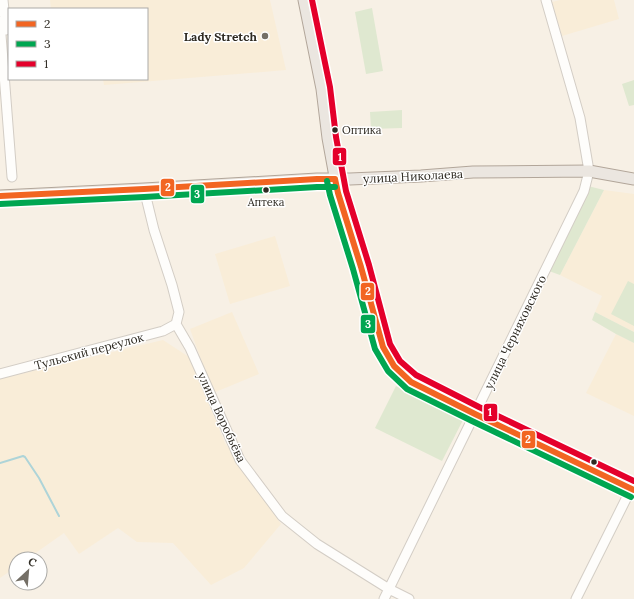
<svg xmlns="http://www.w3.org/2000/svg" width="634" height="599" font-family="Lora,serif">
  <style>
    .built { fill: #f9edd8 }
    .green { fill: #dfe8d0 }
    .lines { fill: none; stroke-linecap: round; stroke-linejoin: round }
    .stream { stroke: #aed4d8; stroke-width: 2 }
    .minor-casing { stroke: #d3cdc5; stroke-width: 11 }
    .major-casing { stroke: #b2a69a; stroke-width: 13 }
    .minor { stroke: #fefdfb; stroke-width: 9 }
    .major { stroke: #ebe6e0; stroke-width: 11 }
    .bus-1-casing { stroke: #fff; stroke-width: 9 }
    .bus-2-casing { stroke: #fff; stroke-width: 9 }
    .bus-3-casing { stroke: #fff; stroke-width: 9 }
    .bus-1 { stroke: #f26522; stroke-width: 6 }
    .bus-2 { stroke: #00a651; stroke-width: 6 }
    .bus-3 { stroke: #e4002b; stroke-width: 6 }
    .poi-dot { fill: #746f66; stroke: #fff; stroke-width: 1.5 }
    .bus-dot { fill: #2e2a22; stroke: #fff; stroke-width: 1.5 }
    .labels { text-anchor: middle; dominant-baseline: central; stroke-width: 3; stroke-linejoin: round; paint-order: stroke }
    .bus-label { font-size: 11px; fill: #2e2a22; stroke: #fff; text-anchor: start }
    .poi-label { font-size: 12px; font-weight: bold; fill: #2e2a22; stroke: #fff; text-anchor: end }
    .street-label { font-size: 12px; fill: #2e2a22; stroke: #fff }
    .line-badge { stroke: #fff; stroke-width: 1.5 }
    .badge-label { font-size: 11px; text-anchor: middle; font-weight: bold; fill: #fff }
  </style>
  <rect width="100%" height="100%" fill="#f7f0e5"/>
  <path class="built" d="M50,0H270L286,70L104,85L103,79H147V9H51Z
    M560,0H614L619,19L562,36L552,2Z
    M604,190L634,194V332L595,312L602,296L560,275Z
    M275,236L290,286L230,304L215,254Z
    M232,312L259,374L213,393L190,329Z
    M616,334L634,343V416L586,393Z
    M163,340L189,357L225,443L281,524L244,568L211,585L173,543L137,542L118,528L79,554L64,533L27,559H16V567L0,578V379Z"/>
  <path class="green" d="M372,8L383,71L366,74L355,12Z
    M634,80V105L629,106L622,84Z
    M402,110V128L371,129L370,112Z
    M588,186L604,190L560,275L549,271Z
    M628,281L634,284V326L611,314Z
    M595,312L634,332V343L616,334L592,320Z
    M396,386L463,420L442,461L375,428Z"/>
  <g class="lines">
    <path class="stream" d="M0,463L23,456L25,457L39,478L59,516"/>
    <g class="minor-casing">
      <path id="minor" d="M3,0L6,30
        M0,22L12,177
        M144,189L154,230L172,285L179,312L176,324L190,348L240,460L282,516L317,544L389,589L409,599
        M0,374L163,331L176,324
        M384,599L584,191L589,171L580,118L546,0
        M576,599L631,489"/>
    </g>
    <g class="major-casing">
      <path id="major" d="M304,0L322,89L328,138L338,193L361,267L383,347L394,366L411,382L475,414L634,490
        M0,196L144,189L317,179H350L421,176L473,172L589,171L634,179"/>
    </g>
    <use href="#minor" class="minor"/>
    <use href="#major" class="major"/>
    <g class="bus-1-casing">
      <path id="bus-1" d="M335,179L338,193L361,267L383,347L394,366L411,382L475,414L634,490
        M0,196L144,189L317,179H335"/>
    </g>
    <g class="bus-2-casing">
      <path id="bus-2" d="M327,181L330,195L353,269L375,349L388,371L407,389L472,421L631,497
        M0,204L144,197L317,187H335"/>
    </g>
    <g class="bus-3-casing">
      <path id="bus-3" d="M312,0L330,87L336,137L346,191L369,265L390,344L400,361L416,375L479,407L634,481"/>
    </g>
    <use href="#bus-1" class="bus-1"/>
    <use href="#bus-2" class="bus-2"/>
    <use href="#bus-3" class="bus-3"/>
  </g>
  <circle class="poi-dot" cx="265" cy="36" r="4"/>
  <g class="bus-dot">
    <circle cx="335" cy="130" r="3.5"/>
    <circle cx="266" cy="190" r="3.5"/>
    <circle cx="594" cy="462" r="3.5"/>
  </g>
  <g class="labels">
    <g class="bus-label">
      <text x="342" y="130">Оптика</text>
      <text x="266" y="202" text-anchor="middle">Аптека</text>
    </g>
    <g class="poi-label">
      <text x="257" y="36">Lady Stretch</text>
    </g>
    <g class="street-label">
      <text transform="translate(413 176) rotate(-3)">улица Николаева</text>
      <text transform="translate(515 332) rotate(-64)">улица Черняховского</text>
      <text transform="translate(89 351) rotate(-15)">Тульский переулок</text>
      <text transform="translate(222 417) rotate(65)">улица Воробьёва</text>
    </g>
  </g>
  <g class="line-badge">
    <rect x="332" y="147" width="15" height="19" rx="4" fill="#e4002b"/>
    <rect x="160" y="178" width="15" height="19" rx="4" fill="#f26522"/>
    <rect x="190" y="184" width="15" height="20" rx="4" fill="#00a651"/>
    <rect x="360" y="282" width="15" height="19" rx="4" fill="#f26522"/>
    <rect x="360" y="314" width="16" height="20" rx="4" fill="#00a651"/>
    <rect x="483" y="403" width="15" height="19" rx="4" fill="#e4002b"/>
    <rect x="521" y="430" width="15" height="19" rx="4" fill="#f26522"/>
  </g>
  <g class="badge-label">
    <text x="340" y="161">1</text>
    <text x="168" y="191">2</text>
    <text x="197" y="198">3</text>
    <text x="368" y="295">2</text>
    <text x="368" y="328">3</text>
    <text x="490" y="416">1</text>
    <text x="528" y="443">2</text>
  </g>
  <rect x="8" y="8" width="140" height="72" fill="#ffffff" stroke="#abaaa7"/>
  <rect x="16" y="21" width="20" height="6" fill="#f26522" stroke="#abaaa7"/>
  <text x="44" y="28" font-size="12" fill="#2e2a22">2</text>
  <rect x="16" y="41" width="20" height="6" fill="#00a651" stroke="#abaaa7"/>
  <text x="44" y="48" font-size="12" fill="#2e2a22">3</text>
  <rect x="16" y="61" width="20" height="6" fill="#e4002b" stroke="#abaaa7"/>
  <text x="44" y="68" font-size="12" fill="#2e2a22">1</text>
  <g transform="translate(28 571) rotate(26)"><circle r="19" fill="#ffffff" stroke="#abaaa7"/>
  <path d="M0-3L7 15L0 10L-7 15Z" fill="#746f66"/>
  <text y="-6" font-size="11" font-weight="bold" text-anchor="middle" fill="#2e2a22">С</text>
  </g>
</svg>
